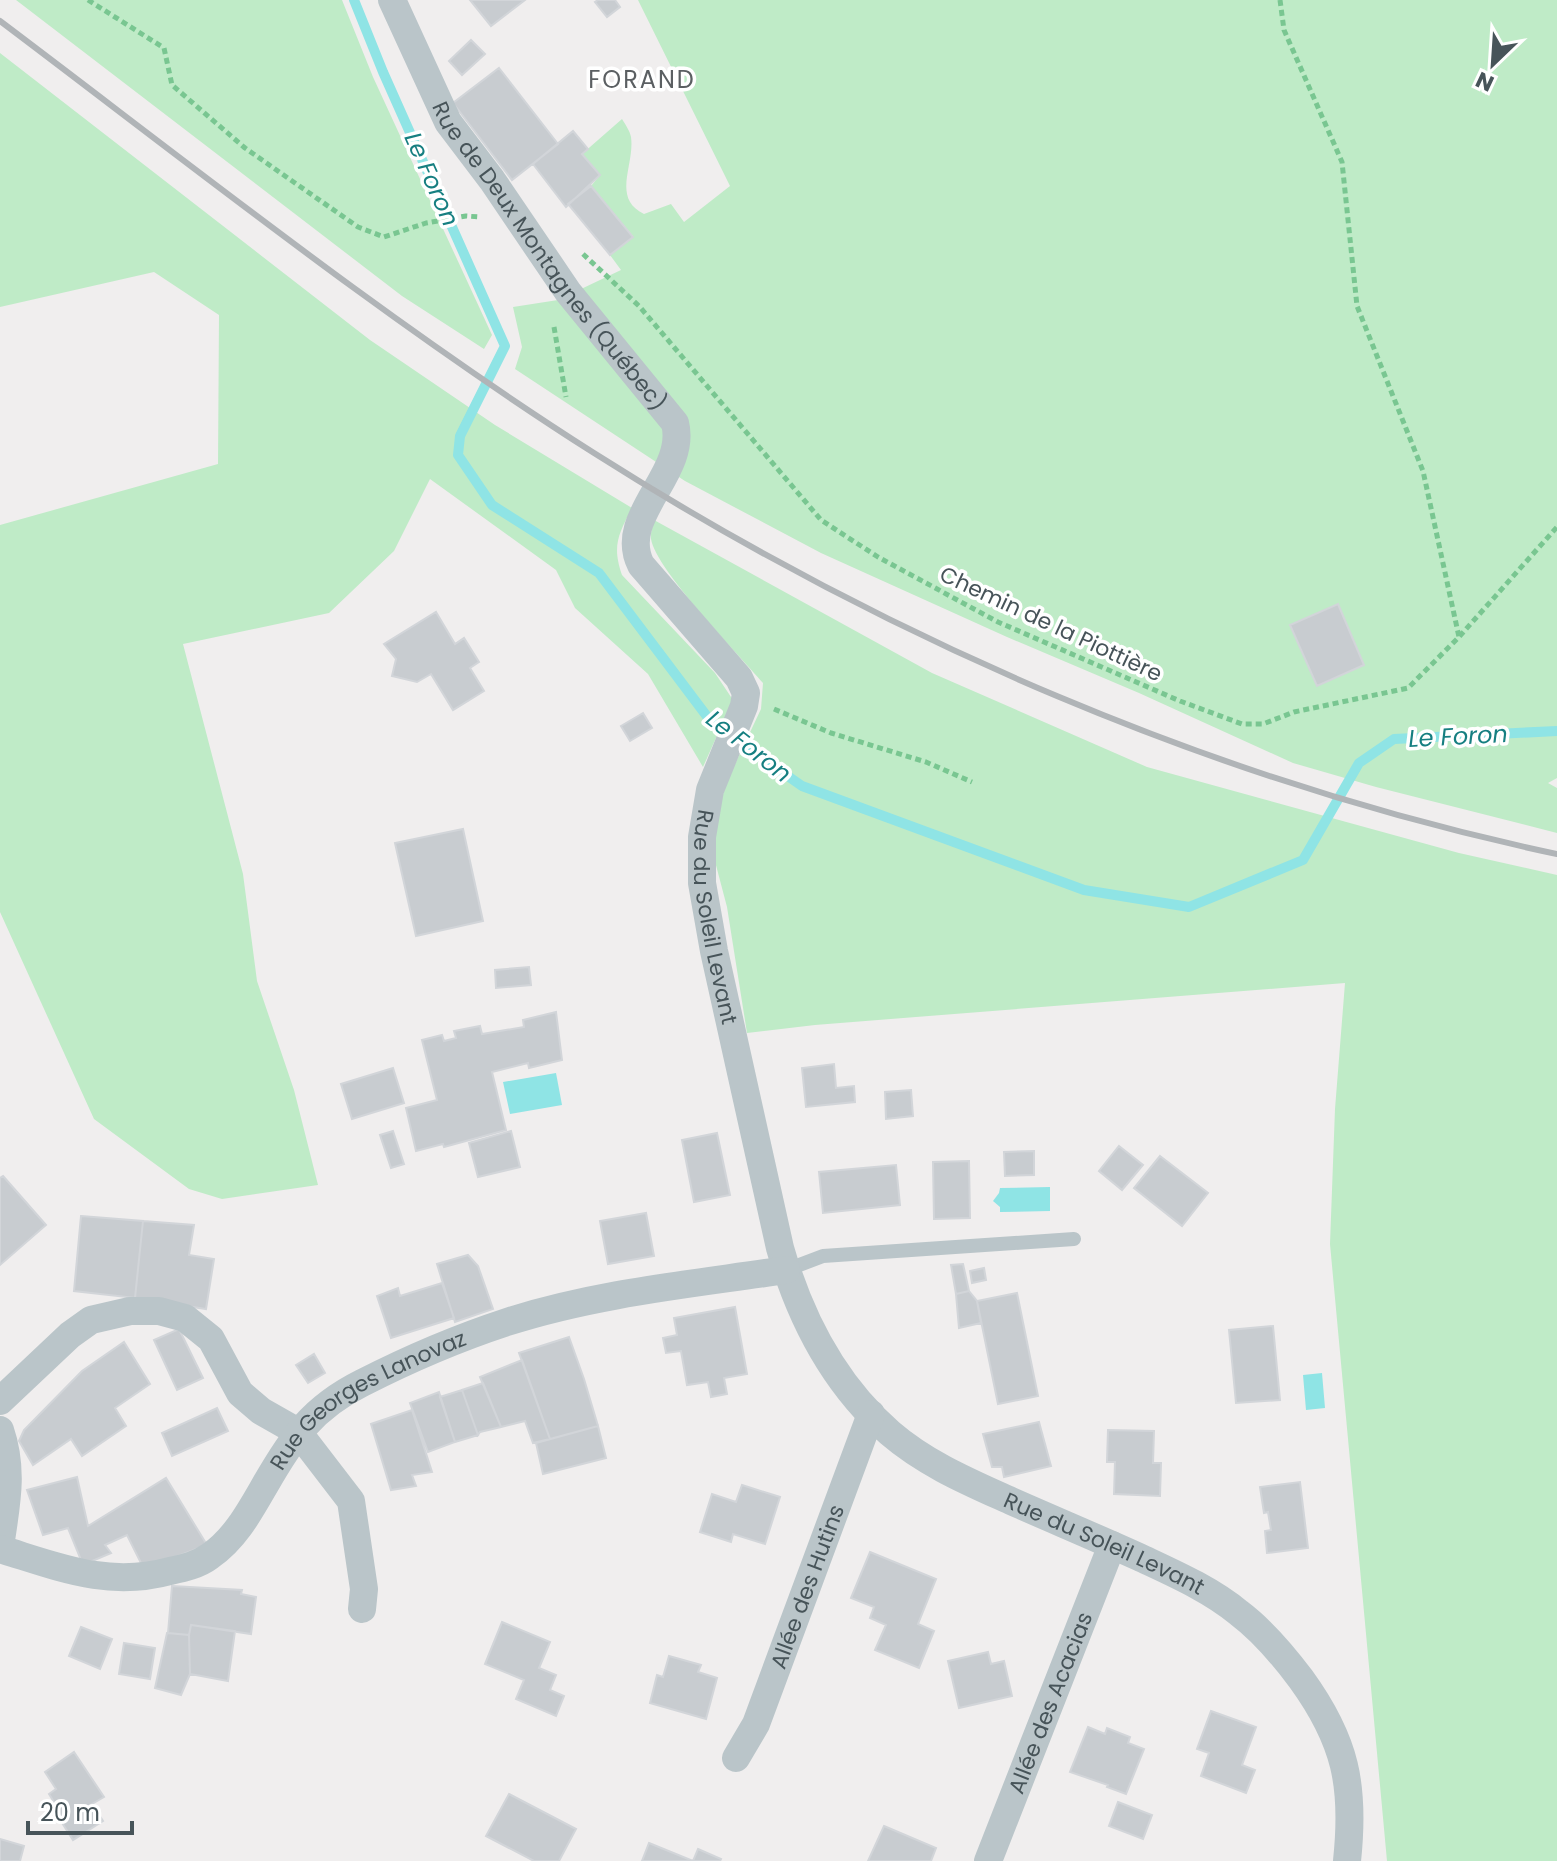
<svg xmlns="http://www.w3.org/2000/svg" width="1557" height="1861" font-family="Poppins,sans-serif">
  <style>
    .green { fill: #bfebc7 }
    .water { fill: #8fe4e5 }
    .lines { fill: none; stroke-linecap: round; stroke-linejoin: round }
    .stream { stroke: #8fe4e5; stroke-width: 10 }
    .building { fill: #c8ccd0; stroke: #d2d5d9; stroke-width: 2 }
    .path { stroke: #79c691; stroke-width: 5; stroke-dasharray: 6 4; stroke-linecap: butt }
    .lane { stroke: #bac5c9; stroke-width: 14 }
    .street { stroke: #bac5c9; stroke-width: 28 }
    .rail { stroke: #b0b4b7; stroke-width: 6 }
    .labels { text-anchor: middle; dominant-baseline: central; stroke-width: 7; stroke-linejoin: round; paint-order: stroke }
    .street-label { font-size: 22px; fill: #475459; stroke: #fff }
    .neighbourhood-label { font-size: 24px; letter-spacing: 2px; fill: #5b5f62; stroke: #fff }
    .water-label { font-size: 24px; font-style: italic; fill: #167f81; stroke: #fff }
  </style>
  <rect width="100%" height="100%" fill="#f0eeee"/>
  <path class="green" d="M16,0H342L373,77L492,335L484,349L402,296Z
    M638,0H1557V778L1548,783L1557,788V833L1376,787L1293,763L1139,693L1007,637L821,553L685,481L515,369L522,347L513,307L558,300L621,270L610,255L633,236L591,186L600,175L582,154L622,119C625,124 630,131 631,137C635,165 611,198 644,214L671,204L684,222L730,186Z
    M0,53L370,340L495,425L632,508C618,535 612,546 622,575L715,673L733,700L703,767L648,674L575,608L556,570L430,479L394,551L329,613L183,644L243,874L257,981L294,1090L318,1185L222,1199L189,1189L94,1119L0,912V525L218,464L219,315L154,272L0,307Z
    M654,520L932,673L1147,767L1459,853L1557,875V1861H1387L1330,1244L1335,1109L1345,983L815,1025L747,1033L727,907L712,850L715,819L728,779L761,709L763,683C739,655 656,570 651,539C650,533 653,526 654,520Z"/>
  <path class="water" d="M556,1073L562,1105L510,1114L503,1082Z
    M1050,1187V1211L1000,1212V1207L993,1201L999,1193L1000,1188Z
    M1322,1373L1325,1408L1306,1410L1303,1375Z"/>
  <g class="lines">
    <path class="stream" d="M354,0L383,72L505,346L460,436L458,455L492,505L599,573L712,723L802,786L1084,890L1189,907L1303,860L1359,763L1394,739L1557,731"/>
  </g>
  <path class="building" d="M470,0H525L491,26Z
    M598,0H615L620,7L607,17L595,2Z
    M471,40L485,54L462,75L449,61Z
    M499,68L558,144L512,180L453,103Z
    M573,131L588,149L582,154L600,175L566,207L533,164Z
    M591,186L633,237L610,255L568,204Z
    M1338,604L1364,665L1317,686L1290,625Z
    M436,612L455,644L464,638L479,662L470,668L484,691L453,710L431,674L417,682L392,676L396,659L384,644Z
    M643,713L652,728L630,741L621,726Z
    M463,829L483,921L416,936L395,843Z
    M529,967L531,985L496,988L495,970Z
    M556,1012L562,1060L529,1068L528,1063L492,1072L506,1130L444,1147L443,1144L416,1151L406,1108L437,1100L422,1040L442,1035L444,1041L456,1038L454,1031L480,1026L482,1034L524,1027L523,1020Z
    M834,1064L836,1088L854,1086L855,1102L806,1107L802,1068Z
    M393,1068L404,1103L352,1119L341,1084Z
    M911,1090L913,1116L886,1119L885,1092Z
    M393,1131L404,1164L391,1168L380,1135Z
    M511,1131L520,1167L478,1177L469,1143Z
    M717,1133L730,1195L694,1202L682,1140Z
    M1119,1146L1143,1165L1122,1190L1099,1171Z
    M1034,1151V1175L1005,1176L1004,1152Z
    M1160,1156L1208,1193L1182,1226L1134,1188Z
    M969,1161L970,1218L934,1219L933,1162Z
    M896,1165L900,1205L823,1213L819,1172Z
    M3,1176L46,1225L0,1265V1178Z
    M646,1213L654,1256L608,1264L600,1221Z
    M81,1216L143,1221L135,1298L74,1291Z
    M143,1221L194,1225L189,1255L214,1259L206,1309L135,1298Z
    M468,1255L478,1266L493,1309L455,1322L437,1264Z
    M963,1264L969,1291L956,1294L951,1265Z
    M984,1268L986,1280L972,1283L970,1271Z
    M442,1283L454,1318L391,1338L377,1296L398,1288L400,1296Z
    M969,1291L977,1301L981,1323L959,1328L956,1294Z
    M1017,1293L1038,1396L998,1404L977,1301Z
    M735,1307L747,1374L724,1378L727,1394L711,1397L708,1382L687,1385L681,1351L666,1353L663,1338L677,1335L674,1318Z
    M1273,1326L1280,1400L1236,1403L1229,1330Z
    M179,1329L203,1378L177,1390L154,1340Z
    M569,1337L584,1379L598,1426L550,1439L519,1353Z
    M124,1342L150,1384L115,1408L126,1426L82,1456L71,1439L33,1465L19,1441L24,1430L82,1371Z
    M314,1354L325,1373L308,1383L296,1365Z
    M522,1360L550,1439L533,1443L525,1421L501,1427L480,1377Z
    M483,1383L501,1427L480,1432L478,1435L462,1390Z
    M462,1390L478,1435L455,1442L440,1397Z
    M439,1392L455,1442L428,1452L410,1403Z
    M217,1408L228,1431L172,1456L162,1433Z
    M412,1410L432,1472L412,1475L416,1486L391,1490L371,1424Z
    M1039,1422L1051,1466L1004,1477L1002,1467H992L983,1434Z
    M598,1426L606,1458L543,1474L536,1443Z
    M1108,1430L1154,1431L1153,1463H1161L1160,1496L1114,1494L1115,1462H1107Z
    M77,1477L88,1526L166,1478L207,1545L144,1569L127,1535L105,1545L111,1553L83,1565L68,1528L43,1535L27,1490Z
    M1300,1482L1308,1548L1267,1553L1265,1531L1271,1530L1268,1512L1264,1513L1260,1487Z
    M742,1485L780,1497L765,1544L733,1534L731,1542L700,1532L712,1494L736,1502Z
    M870,1552L936,1579L918,1624L934,1631L919,1668L875,1650L886,1625L870,1618L874,1607L851,1598Z
    M172,1586L242,1590L241,1594L256,1597L251,1634L191,1625L189,1635L168,1633Z
    M502,1622L550,1642L539,1668L556,1675L550,1690L564,1696L556,1716L516,1699L524,1680L485,1664Z
    M191,1625L235,1631L228,1681L190,1674L189,1635Z
    M81,1627L112,1639L100,1669L69,1656Z
    M167,1633L189,1635L190,1674L181,1695L155,1688Z
    M124,1643L155,1648L150,1679L119,1674Z
    M988,1652L991,1664L1004,1661L1012,1696L959,1708L948,1661Z
    M669,1656L701,1665L698,1672L717,1678L706,1719L650,1703L657,1675L663,1677Z
    M1211,1711L1256,1727L1242,1765L1255,1770L1246,1793L1201,1776L1209,1753L1197,1749Z
    M1088,1727L1105,1734L1107,1728L1130,1737L1128,1743L1144,1749L1126,1794L1107,1787L1108,1785L1070,1772Z
    M74,1752L104,1797L92,1804L103,1821L73,1840L50,1804L54,1802L49,1794L56,1789L45,1772Z
    M509,1794L576,1829L559,1861H534L486,1836Z
    M1118,1802L1152,1815L1143,1839L1109,1826Z
    M884,1826L936,1848L931,1861H868Z
    M0,1839L24,1846L20,1861H0Z
    M649,1843L693,1861H642Z
    M698,1849L721,1859L720,1861H693Z"/>
  <g class="lines">
    <path class="path" d="M88,0L164,48L172,85L245,148L358,227L384,237L426,223L466,216L480,217
      M1280,0L1284,30L1342,162L1357,306L1423,471L1459,637
      M583,254L639,306L821,520L878,557L998,622L1180,701L1242,724H1263L1294,712L1408,688L1459,637L1557,527
      M554,327L566,397
      M774,709L831,733L926,762L972,782"/>
    <path class="lane" d="M786,1270L823,1256L1074,1239"/>
    <g class="street">
      <path id="s1" d="M392,0L448,122L492,180L568,292L675,423C688,474 616,516 641,565L739,678L746,693L744,706L710,790L702,837V883L714,951L780,1248C800,1318 835,1385 890,1433C926,1464 969,1482 1011,1501C1054,1520 1097,1538 1139,1557C1173,1573 1210,1589 1239,1613C1263,1631 1283,1655 1301,1679C1346,1741 1355,1786 1347,1861"/>
      <path d="M0,1401L70,1335L91,1320L130,1311H159L185,1318L211,1339L240,1393L261,1411L298,1432L351,1501L364,1589L362,1609"/>
      <path d="M0,1430C14,1471 6,1505 0,1547"/>
      <path id="s2" d="M0,1549C59,1567 108,1588 170,1571C184,1568 198,1565 210,1556C235,1539 250,1511 265,1485C292,1438 312,1408 362,1383C409,1359 458,1338 507,1322C597,1293 693,1284 786,1270"/>
      <path id="s3" d="M736,1758L756,1724L871,1414"/>
      <path id="s4" d="M988,1861L1112,1545"/>
    </g>
    <path class="rail" d="M0,21C195,168 388,322 594,453C887,639 1216,782 1557,854"/>
  </g>
  <g class="labels">
    <g class="street-label">
      <text stroke="none"><textPath href="#s1" startOffset="302">Rue de Deux Montagnes (Québec)</textPath></text>
      <text transform="translate(1051 624) rotate(25)">Chemin de la Piottière</text>
      <text stroke="none"><textPath href="#s1" startOffset="1062">Rue du Soleil Levant</textPath></text>
      <text stroke="none"><textPath href="#s2" startOffset="446">Rue Georges Lanovaz</textPath></text>
      <text stroke="none"><textPath href="#s1" startOffset="1860">Rue du Soleil Levant</textPath></text>
      <text stroke="none"><textPath href="#s3" startOffset="186">Allée des Hutins</textPath></text>
      <text stroke="none"><textPath href="#s4" startOffset="170">Allée des Acacias</textPath></text>
    </g>
    <g class="neighbourhood-label">
      <text x="642" y="79">FORAND</text>
    </g>
    <g class="water-label">
      <text transform="translate(432 179) rotate(66)">Le Foron</text>
      <text transform="translate(1458 736) rotate(-3)">Le Foron</text>
      <text transform="translate(749 746) rotate(38)">Le Foron</text>
    </g>
  </g>
  <g transform="translate(1493 64) rotate(205)" stroke="#ffffff" stroke-width="6" paint-order="stroke">
  <path d="M0-6L14 30L0 20L-14 30Z" fill="#475459"/>
  <text y="-12" font-size="22" font-weight="bold" text-anchor="middle" fill="#475459">N</text>
  </g>
  <path d="M28 1821v12h104v-12" fill="none" stroke="#475459" stroke-width="4"/>
  <text x="40" y="1821" font-size="24" fill="#475459" stroke="#ffffff" stroke-width="6" paint-order="stroke">20 m</text>
</svg>
